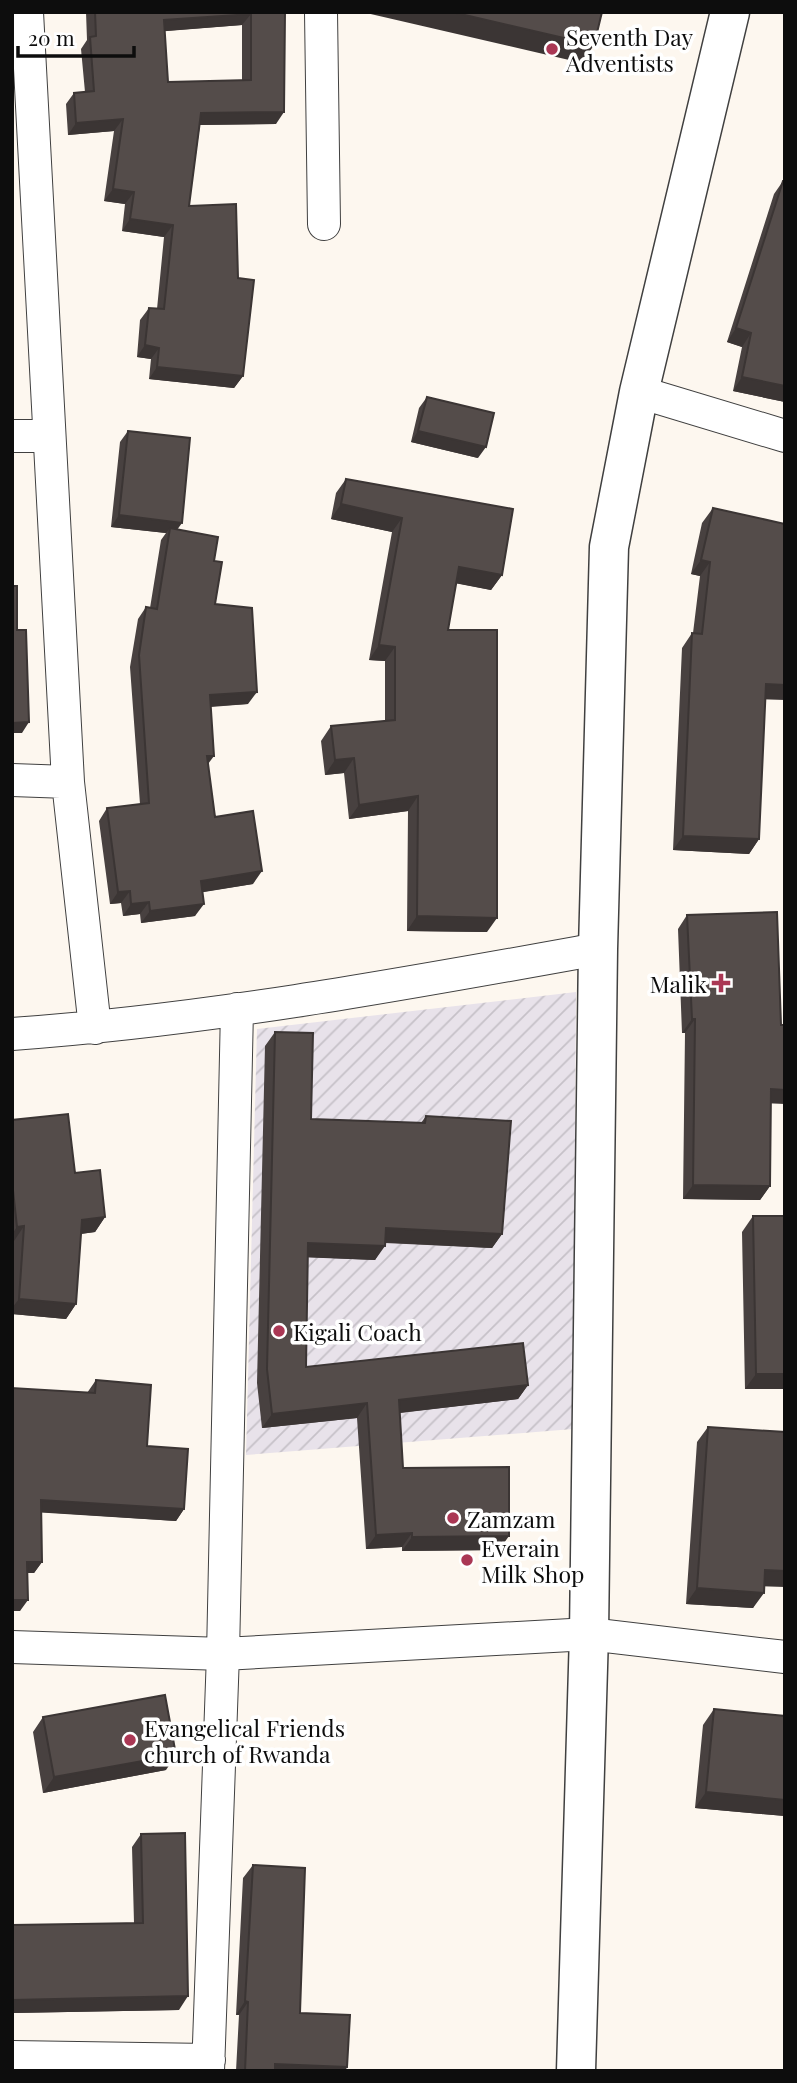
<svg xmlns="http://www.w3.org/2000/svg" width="797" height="2083" font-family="'Playfair Display',serif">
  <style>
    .industrial { fill: url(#industrial-furrows) }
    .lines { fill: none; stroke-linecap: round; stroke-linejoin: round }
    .minor-casing { stroke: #404040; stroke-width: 34 }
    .tertiary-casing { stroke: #404040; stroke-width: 41 }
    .minor { stroke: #fff; stroke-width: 32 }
    .tertiary { stroke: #fff; stroke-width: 38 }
    .wall { fill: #484140; fill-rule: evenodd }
    .shaded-wall { fill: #3b3534 }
    .building { fill: #544c4a; stroke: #3b3534; stroke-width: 2; fill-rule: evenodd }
    .poi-dot { fill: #aa3754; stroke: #fff; stroke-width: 2.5 }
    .labels { text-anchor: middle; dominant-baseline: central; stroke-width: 7; stroke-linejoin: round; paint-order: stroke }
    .poi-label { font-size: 23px; fill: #0d0d0d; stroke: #fff; text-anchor: start }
  </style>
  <defs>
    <pattern id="industrial-furrows" width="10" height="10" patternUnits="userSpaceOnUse" patternTransform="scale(1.75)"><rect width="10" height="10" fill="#e8e2ea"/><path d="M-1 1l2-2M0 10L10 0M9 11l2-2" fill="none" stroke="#c6c1c8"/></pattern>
  </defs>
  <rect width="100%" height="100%" fill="#fdf7ef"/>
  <path class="industrial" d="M576,992L573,1429L246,1455L257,1029Z"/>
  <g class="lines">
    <g class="minor-casing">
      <path id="minor" d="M27,12L68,782L95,1028
        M321,12L324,224
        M639,392L785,436
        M12,436H49
        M12,780L68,782
        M12,1034C209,1020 404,984 598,949
        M12,1647L223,1654L589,1634L785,1657
        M12,2057L209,2060
        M208,2071L223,1654L237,1009"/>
    </g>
    <g class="tertiary-casing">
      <path id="tertiary" d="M576,2071L589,1634L598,949L609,547L639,392L730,12"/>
    </g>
    <use href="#minor" class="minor"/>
    <use href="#tertiary" class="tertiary"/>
  </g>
  <path class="wall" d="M86,12H285L276,124L200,125L189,206L238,278L243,376L234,388L149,379L151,359L137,357L140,320L149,308L157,309L164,237L122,231L125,204L104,201L114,131L68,135L66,104L74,93L85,92L81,49L87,40ZM242,25V80L168,82L164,31Z
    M783,181L785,402L733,391L742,347L727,342L774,194Z
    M427,397L478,458L411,442L419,408Z
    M128,431L177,529L214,561L215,604L248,704L211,707L208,764L215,817L253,884L202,892L195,916L141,923L140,914L123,916L121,903L110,904L99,821L107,808L140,804L130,667L138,619L146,607L150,608L161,540L166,533L111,527L120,442Z
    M346,479L502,575L491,590L456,583L448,630L487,932L407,931L408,811L349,819L344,773L325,775L321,741L331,726L385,721V661L369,660L392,532L331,519L336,493Z
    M713,508L765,699L759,839L749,854L673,850L682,648L692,633H693L700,576L691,574L702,523Z
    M687,915L781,1025L771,1103L770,1186L760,1200L683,1199L685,1033H682L678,929Z
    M275,1032L311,1119L421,1123L426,1116L502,1234L492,1248L385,1243L375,1260L308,1257L306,1367L528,1385L518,1399L400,1413L403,1468L499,1550L402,1551V1547L366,1549L357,1418L262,1428L257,1383L265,1046Z
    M12,1120L75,1173L105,1217L95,1232L81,1234L76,1304L66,1319L12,1314V1261L14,1241H12Z
    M753,1216L785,1389H745L742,1232Z
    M96,1380L147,1446L184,1509L176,1521L41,1512L42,1562L34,1573H27L20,1611H12V1388L87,1393Z
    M708,1427L764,1586L753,1608L686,1604L697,1442Z
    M714,1709L785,1716V1816L695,1808L703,1725Z
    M43,1717L166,1770L43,1793L33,1732Z
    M141,1834L179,2010L12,2013V1925L134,1923L132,1847Z
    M253,1865L300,2013L347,2067L345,2071H236L239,2015H236L243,1878Z"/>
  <path class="shaded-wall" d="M362,12H452L594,45L582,63Z
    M251,14L242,25L155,32L164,20Z
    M284,112L276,124L193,125L201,113Z
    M123,119L114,131L68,135L76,123Z
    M113,189L134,192L125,204L104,201Z
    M130,219L173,225L164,237L122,231Z
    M736,328L751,333L742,347L727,342Z
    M145,345L159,348L151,359L137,357Z
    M157,367L243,376L234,388L149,379Z
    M742,377L785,386V402L733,391Z
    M418,431L486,447L478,458L411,442Z
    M341,504L402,518L392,532L331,519Z
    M119,515L182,523L174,534L170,528L166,533L111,527Z
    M701,560L710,562L700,576L691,574Z
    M459,567L502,575L491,590L449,582Z
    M379,645L395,647L385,661L369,660Z
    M766,684L785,685V700L756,699Z
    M257,692L248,704L201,707L210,695Z
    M29,722L22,733H12V723Z
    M207,756H214L205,768Z
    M354,758L344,773L325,775L335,760Z
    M418,796L408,811L349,819L359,805Z
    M683,836L759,839L749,854L673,850Z
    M262,871L253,884L192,894L201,881Z
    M130,891L121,903L110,904L118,892Z
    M149,902L140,914L123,916L131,904Z
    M204,904L195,916L141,923L150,911Z
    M417,916L497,918L487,932L407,931Z
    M692,1019H695L685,1033H682Z
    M771,1089L785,1090V1104L761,1103Z
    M693,1185L770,1186L760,1200L683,1199Z
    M105,1217L95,1232L72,1235L82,1220Z
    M24,1226L14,1241H12V1234L17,1227Z
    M386,1228L502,1234L492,1248L376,1242Z
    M308,1243L385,1246L375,1260L298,1257Z
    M19,1299L76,1304L66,1319L12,1314V1308Z
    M756,1374H785V1389H745Z
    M528,1385L518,1399L389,1414L399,1400Z
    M367,1403L357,1418L262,1428L272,1414Z
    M41,1500L184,1509L176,1521L33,1512Z
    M412,1533L402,1547L366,1549L376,1535Z
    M509,1536L499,1550L402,1551L412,1537Z
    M27,1562H42L34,1573H19Z
    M765,1570L785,1571V1587L755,1586Z
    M697,1588L764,1593L753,1608L686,1604Z
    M12,1600H28L20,1611H12Z
    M176,1755L166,1770L43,1793L54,1777Z
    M706,1792L785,1800V1816L695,1808Z
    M188,1996L179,2010L12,2013V2000Z
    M245,2001L248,2002L239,2015H236Z
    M275,2064L347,2067L345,2071H270Z"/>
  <path class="building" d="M95,12H285L284,112L201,113L189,206L236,204L238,278L254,280L243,376L157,367L159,348L145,345L149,308L164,309L173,225L130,219L134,192L113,189L123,119L76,123L74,93L94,91L90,37L96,36ZM251,14V80L168,82L164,20Z
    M452,12H602L594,45Z
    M783,181H785V386L742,377L751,333L736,328Z
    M427,397L494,413L486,447L418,431Z
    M128,431L190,438L182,523L119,515Z
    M346,479L513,509L502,575L459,567L448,630H497V918L417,916L418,796L359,805L354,758L335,760L331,726L395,720V647L379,645L402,518L341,504Z
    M713,508L785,524V685L766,684L759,839L683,836L692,633L702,634L710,562L701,560Z
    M170,528L218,537L214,561L222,562L215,604L252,608L257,692L210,695L214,756H207L215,817L253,811L262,871L201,881L204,904L150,911L149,902L131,904L130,891L118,892L107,808L149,803L139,655L146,607L157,609Z
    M12,586H17V630H26L29,722L12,723Z
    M777,912L781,1025H785V1090L771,1089L770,1186L693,1185L695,1019H692L687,915Z
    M275,1032L313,1033L311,1119L425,1123L426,1116L511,1121L502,1234L386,1228L385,1246L308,1243L306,1367L523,1343L528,1385L399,1400L403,1468L509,1467V1536L412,1537V1533L376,1535L367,1403L272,1414L267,1369Z
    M68,1114L75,1173L100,1170L105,1217L82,1220L76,1304L19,1299L24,1226L17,1227L12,1181V1120Z
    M753,1216H785V1374H756Z
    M96,1380L151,1385L147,1446L188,1449L184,1509L41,1500L42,1562H27L28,1600H12V1388L95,1393Z
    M708,1427L785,1432V1571L765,1570L764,1593L697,1588Z
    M165,1695L176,1755L54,1777L43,1717Z
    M714,1709L785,1716V1800L706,1792Z
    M185,1833L188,1996L12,2000V1925L143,1923L141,1834Z
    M253,1865L305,1868L300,2013L350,2015L347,2067L275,2064V2071H245L248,2002L245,2001Z"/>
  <g class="poi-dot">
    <circle cx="552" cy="49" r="7"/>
    <path d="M717.5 972.5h7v7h7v7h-7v7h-7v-7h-7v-7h7z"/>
    <circle cx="279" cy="1331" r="7"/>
    <circle cx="453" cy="1518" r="7"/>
    <circle cx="467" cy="1560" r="7"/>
    <circle cx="130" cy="1740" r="7"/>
  </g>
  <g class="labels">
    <g class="poi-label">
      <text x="566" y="36">Seventh Day<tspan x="566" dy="26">Adventists</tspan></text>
      <text x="707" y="983" text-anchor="end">Malik</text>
      <text x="293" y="1331">Kigali Coach</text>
      <text x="467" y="1518">Zamzam</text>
      <text x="481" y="1547">Everain<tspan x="481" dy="26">Milk Shop</tspan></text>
      <text x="144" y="1727">Evangelical Friends<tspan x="144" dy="26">church of Rwanda</tspan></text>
    </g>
  </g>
  <rect width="797" height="2083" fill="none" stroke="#0d0d0d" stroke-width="28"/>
  <path d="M18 46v10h116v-10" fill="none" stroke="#0d0d0d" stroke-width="3.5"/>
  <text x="28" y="46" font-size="21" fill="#0d0d0d" stroke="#ffffff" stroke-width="5" paint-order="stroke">20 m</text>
</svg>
